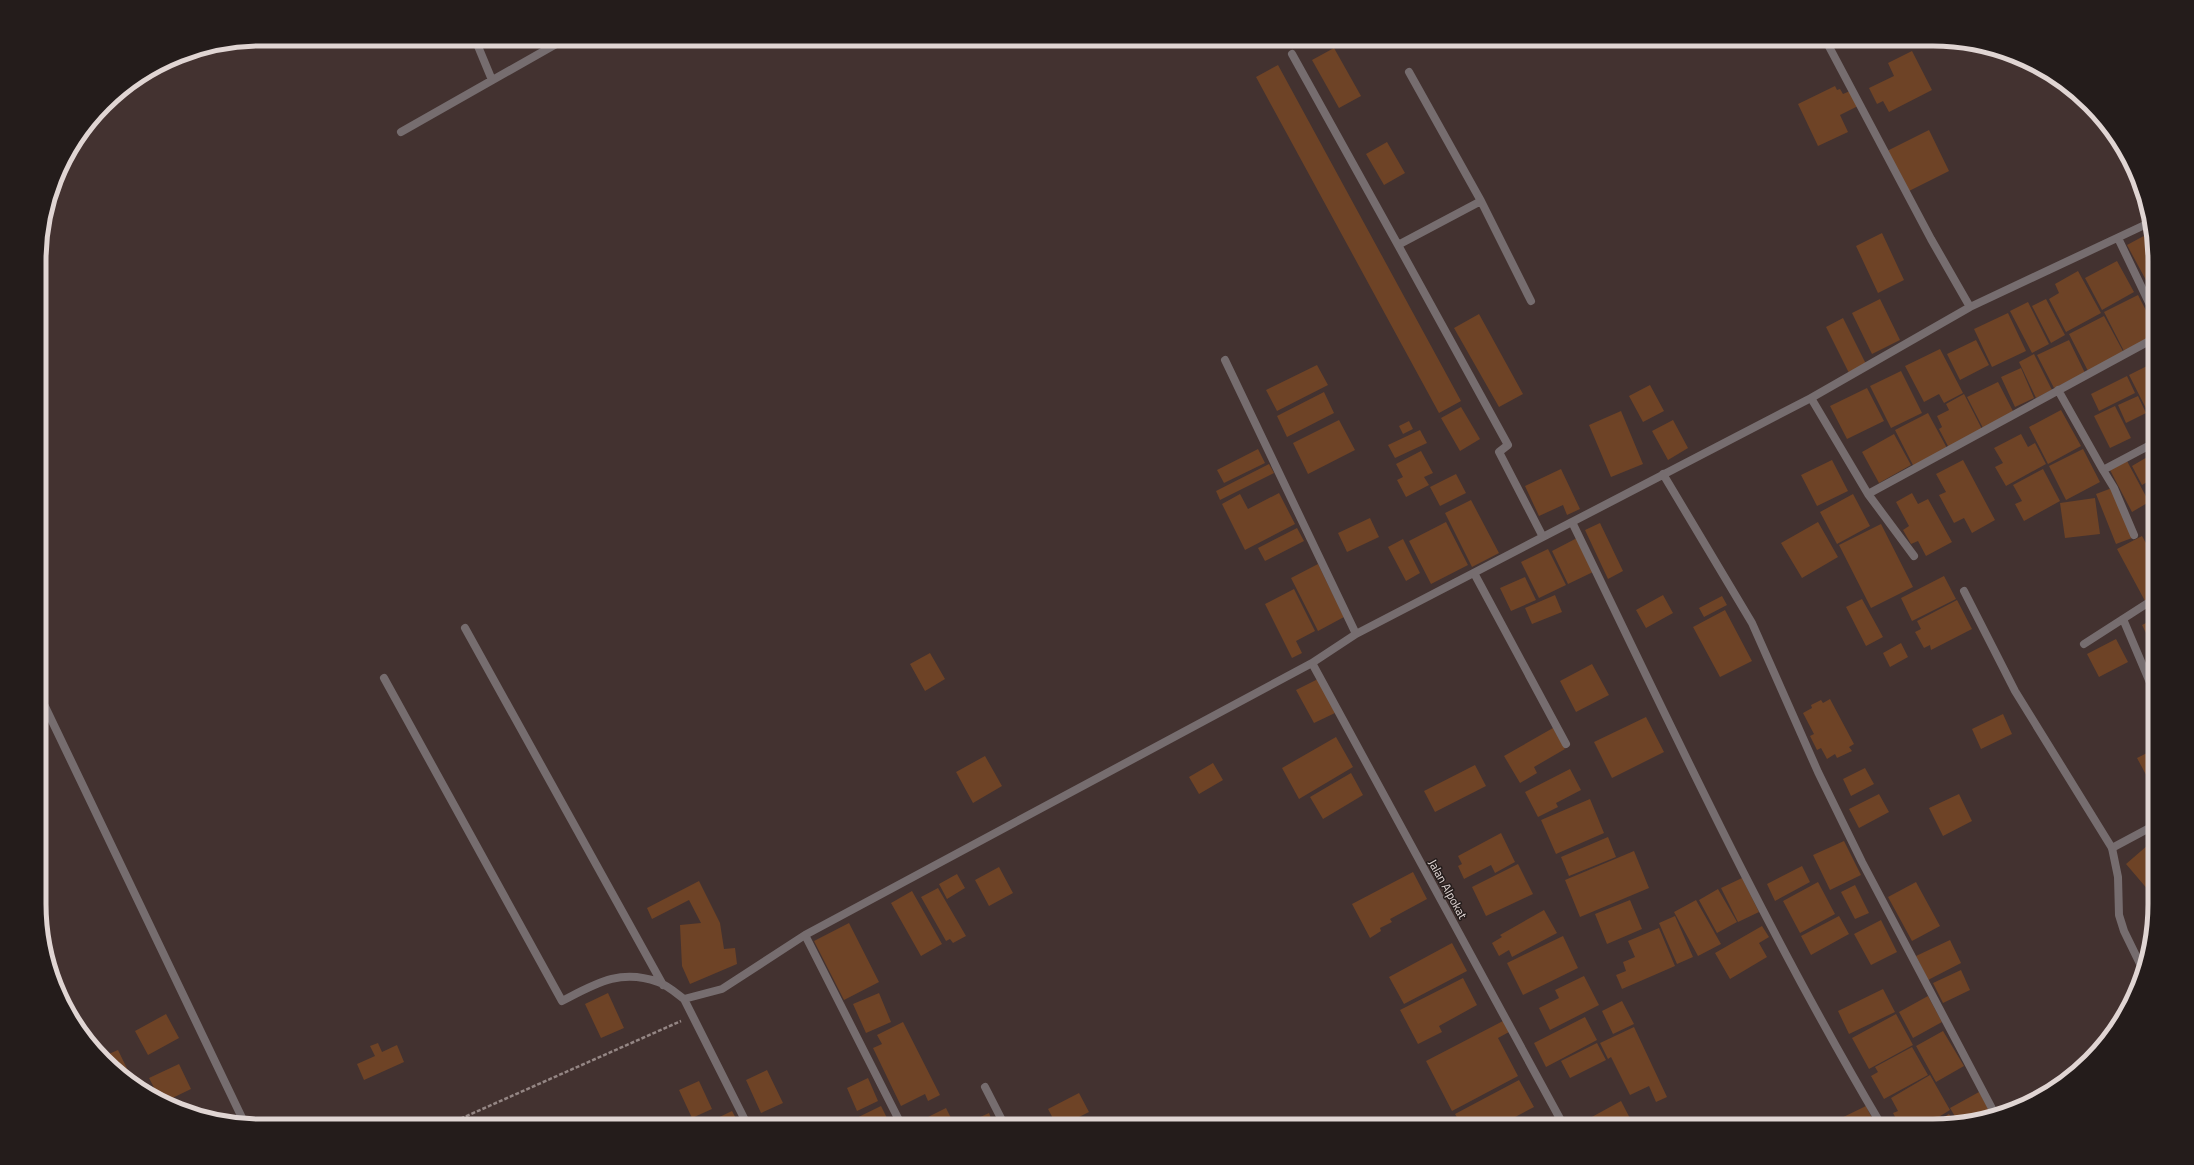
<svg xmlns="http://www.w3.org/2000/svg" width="2194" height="1165" font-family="'Titillium Web',sans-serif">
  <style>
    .building { fill: #6e4326 }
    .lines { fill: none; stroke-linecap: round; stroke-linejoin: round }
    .path { stroke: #948684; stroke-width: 2.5; stroke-dasharray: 4 2; stroke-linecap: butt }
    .service { stroke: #766d6f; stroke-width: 8 }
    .minor { stroke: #766d6f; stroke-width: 8 }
    .labels { text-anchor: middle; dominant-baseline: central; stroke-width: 3; stroke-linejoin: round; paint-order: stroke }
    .street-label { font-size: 12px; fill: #e0d5d3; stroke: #241c1b }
    .rim { fill: none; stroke: #e0d5d3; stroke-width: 5 }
  </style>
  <rect width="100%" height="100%" fill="#433230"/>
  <path class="building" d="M1334,48L1361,96L1339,108L1312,60Z
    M1912,51L1932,90L1889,112L1883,101L1877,104L1869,88L1894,76L1888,63Z
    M1278,65L1461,401L1439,413L1256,77Z
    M1835,86L1837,90L1840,89L1843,94L1850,91L1858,106L1840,115L1848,132L1818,146L1798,104Z
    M1929,130L1949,171L1907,192L1887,151Z
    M1387,142L1405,173L1384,185L1366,154Z
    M2153,231V279L2147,282L2127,245Z
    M1882,233L1904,280L1878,293L1856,246Z
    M2117,261L2134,292L2102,310L2085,278Z
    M2078,271L2101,313L2066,332L2049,299L2059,293L2055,284Z
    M2138,295L2153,324V338L2125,353L2104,312Z
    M1880,299L1900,340L1872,354L1852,313Z
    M2046,299L2065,335L2051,343L2032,306Z
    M2028,302L2049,344L2032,353L2010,311Z
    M2008,313L2026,351L1992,367L1974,329Z
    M1479,314L1523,394L1499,407L1454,328Z
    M2104,316L2124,353L2088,371L2069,334Z
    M1843,318L1866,364L1849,373L1826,327Z
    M1976,340L1989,365L1960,380L1947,354Z
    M2069,340L2085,373L2054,388L2037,355Z
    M1940,349L1963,393L1944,403L1939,394L1924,402L1905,366Z
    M2034,354L2052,390L2036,398L2019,362Z
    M2153,363L2154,424L2129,375Z
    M1317,365L1328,385L1277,411L1266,390Z
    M2021,368L2034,398L2015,407L2001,377Z
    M1901,371L1922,413L1891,428L1870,386Z
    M2127,376L2135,393L2099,411L2091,394Z
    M1998,382L2014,413L1983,428L1967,397Z
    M1650,385L1664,411L1643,422L1629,396Z
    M1867,388L1884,421L1847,439L1830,406Z
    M1324,392L1334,413L1287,437L1277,416Z
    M1964,394L1983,431L1949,448L1939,429L1942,427L1937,416L1949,410L1946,404Z
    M2138,396L2146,413L2126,423L2118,405Z
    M2115,406L2131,438L2110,448L2094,416Z
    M1461,407L1480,439L1460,451L1441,418Z
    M2061,410L2081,446L2048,464L2029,427Z
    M1621,411L1643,464L1611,477L1589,425Z
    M1928,413L1948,450L1914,467L1895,430Z
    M1339,420L1355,450L1308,474L1293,443Z
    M1673,420L1688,448L1668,460L1652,431Z
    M1409,421L1413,429L1403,434L1399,426Z
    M1420,430L1427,443L1395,458L1388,445Z
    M1894,434L1911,465L1879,483L1862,452Z
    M2021,434L2028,447L2035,443L2046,464L2006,486L1995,467L2003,463L1994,448Z
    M1258,449L1265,463L1224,483L1217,470Z
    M2083,449L2100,482L2066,500L2049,466Z
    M1421,451L1433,473L1424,477L1429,485L1406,497L1397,480L1403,477L1396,464Z
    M2154,453V478L2142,485L2132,466Z
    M1832,460L1848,491L1817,506L1801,475Z
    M1963,460L1995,520L1972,533L1964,518L1954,523L1939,495L1946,492L1936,474Z
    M2127,461L2149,502L2132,512L2110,470Z
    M1269,464L1274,473L1220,500L1216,491Z
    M1561,469L1580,509L1567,515L1563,505L1539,516L1525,486Z
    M2043,469L2060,501L2024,521L2015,504L2022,501L2013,485Z
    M1456,474L1466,493L1440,506L1430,487Z
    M2112,488L2132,538L2116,544L2096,494Z
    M1279,493L1295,524L1245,550L1222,504L1240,494L1248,509Z
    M1912,493L1918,504L1928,499L1952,542L1926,556L1918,541L1911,544L1903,530L1909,526L1896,502Z
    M1853,494L1870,526L1837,544L1820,512Z
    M2095,498L2100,534L2065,538L2060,503Z
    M1471,500L1499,553L1472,567L1445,513Z
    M1370,518L1379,537L1347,552L1338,533Z
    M1446,522L1468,565L1431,584L1409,541Z
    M1818,522L1838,557L1802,578L1781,543Z
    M1600,523L1623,571L1608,579L1585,530Z
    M1881,524L1913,587L1871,608L1839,545Z
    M1297,528L1304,541L1265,561L1258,548Z
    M2142,536L2154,557V596L2145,601L2117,549Z
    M1577,538L1593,572L1568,584L1552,551Z
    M1403,539L1420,573L1406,581L1388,547Z
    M1548,549L1566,585L1539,598L1521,562Z
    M1318,564L1344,617L1318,631L1291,578Z
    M1944,576L1956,599L1912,621L1901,598Z
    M1525,577L1536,600L1511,611L1500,588Z
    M1294,589L1315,631L1296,641L1302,653L1292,658L1265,604Z
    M1555,595L1562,612L1532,624L1525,608Z
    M1663,595L1673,613L1646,628L1636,610Z
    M1722,596L1727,605L1704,617L1699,608Z
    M1862,599L1883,637L1866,646L1846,607Z
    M1957,600L1972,629L1931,650L1930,645L1924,648L1915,632L1921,629L1917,621Z
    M1725,610L1752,661L1720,677L1693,627Z
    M2154,619V649L2142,625Z
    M2116,639L2128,662L2099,677L2087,654Z
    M1901,643L1908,657L1890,667L1883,653Z
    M930,653L945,679L925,691L910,664Z
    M1592,664L1609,695L1576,712L1560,681Z
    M1318,679L1335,713L1314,723L1296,690Z
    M1830,699L1854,744L1849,747L1852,751L1837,758L1835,754L1827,759L1821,748L1817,750L1810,736L1814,734L1803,713L1812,708L1811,705L1821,700L1823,703Z
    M2003,714L2012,734L1981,749L1972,729Z
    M1646,717L1664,752L1612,778L1594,742Z
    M1553,728L1565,749L1534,767L1537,773L1520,783L1504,756Z
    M1336,737L1353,767L1299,799L1282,768Z
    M2155,749V782L2151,784L2137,758Z
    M985,756L1002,786L973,803L956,772Z
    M1213,763L1223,780L1199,794L1189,777Z
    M1475,765L1486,786L1435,812L1424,791Z
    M1865,768L1874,784L1851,796L1843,779Z
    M1570,769L1581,790L1556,803L1558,807L1538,817L1525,792Z
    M1351,773L1363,795L1323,819L1310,797Z
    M1879,794L1889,812L1859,828L1849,809Z
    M1959,794L1972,821L1943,836L1929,808Z
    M1590,799L1604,833L1556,854L1541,820Z
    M1501,833L1515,862L1495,873L1491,865L1464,879L1458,866L1462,864L1458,856Z
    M1608,837L1616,857L1569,876L1561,857Z
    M1844,841L1861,875L1830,890L1813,855Z
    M2148,845L2153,850L2155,849V898L2126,864Z
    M1634,851L1649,888L1580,917L1565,880Z
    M1518,864L1533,894L1486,916L1472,887Z
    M1802,866L1810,882L1775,901L1767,884Z
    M999,867L1013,893L989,906L975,880Z
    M1413,872L1427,899L1390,919L1392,922L1380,928L1381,931L1370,938L1352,904Z
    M957,874L965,888L947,899L939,884Z
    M1742,878L1759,912L1738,922L1721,888Z
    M699,881L720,923L724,949L735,948L737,964L690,984L682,966L680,925L701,923L689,900L652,919L647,908Z
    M1818,882L1835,914L1800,933L1783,901Z
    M1916,882L1940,926L1912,941L1888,897Z
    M1855,885L1869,913L1855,919L1841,892Z
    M938,888L966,936L953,943L950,939L946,941L921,897Z
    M1718,889L1737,922L1717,933L1699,900Z
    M912,891L942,944L921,956L891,903Z
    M1630,900L1642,929L1607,944L1595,914Z
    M1696,900L1721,944L1698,956L1674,912Z
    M1544,910L1557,933L1512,957L1509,950L1499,956L1492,943L1502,937L1500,935Z
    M1675,916L1693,957L1677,964L1659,923Z
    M1839,916L1849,934L1811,955L1801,936Z
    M1881,920L1897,952L1871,965L1854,934Z
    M2153,921L2151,937L2144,931Z
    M849,923L879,982L844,1000L814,941Z
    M1762,926L1769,937L1759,943L1767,957L1730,979L1715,953Z
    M1659,928L1675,966L1622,989L1616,975L1626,971L1623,962L1635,957L1628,941Z
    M1563,936L1578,968L1523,995L1507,963Z
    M1950,940L1961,963L1928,980L1916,956Z
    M1452,943L1467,971L1404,1004L1389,977Z
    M1961,970L1970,990L1943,1003L1933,983Z
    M1584,976L1599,1005L1550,1030L1539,1008L1559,998L1555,990Z
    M1463,978L1477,1005L1439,1026L1442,1032L1418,1044L1400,1010Z
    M1883,989L1895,1012L1849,1034L1838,1011Z
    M608,993L624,1028L601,1038L585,1004Z
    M879,993L891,1022L866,1033L853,1004Z
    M1928,996L1942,1022L1913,1038L1899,1012Z
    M1622,1001L1634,1024L1613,1034L1602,1011Z
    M166,1014L179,1038L148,1055L135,1031Z
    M1896,1014L1913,1045L1869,1069L1852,1038Z
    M1585,1017L1597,1040L1546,1067L1534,1043Z
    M1503,1021L1509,1032L1498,1038L1518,1076L1452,1111L1426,1061Z
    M903,1022L940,1095L928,1101L925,1094L901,1106L873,1048L882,1044L877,1035Z
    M1634,1027L1667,1097L1656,1102L1649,1086L1630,1095L1611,1057L1608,1059L1600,1043Z
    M1943,1031L1964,1066L1936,1082L1916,1046Z
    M378,1043L382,1052L397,1045L404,1062L364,1080L357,1064L375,1056L370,1046Z
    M1597,1043L1606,1060L1570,1078L1561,1061Z
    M1912,1047L1928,1075L1884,1099L1871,1076L1878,1072L1875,1067Z
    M118,1050L135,1085L114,1071L108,1063L104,1056Z
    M179,1064L191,1089L162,1103L149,1078Z
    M767,1070L783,1103L761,1113L746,1080Z
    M1930,1075L1950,1110L1924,1126H1900L1893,1113L1898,1111L1891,1098Z
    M868,1078L878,1101L857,1111L847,1088Z
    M1519,1080L1534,1107L1502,1124L1503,1126H1462L1455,1114Z
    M699,1081L712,1109L692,1118L679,1090Z
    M1979,1092L1993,1117L1959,1123L1950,1108Z
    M1079,1093L1089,1112L1061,1126H1057L1048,1109Z
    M1621,1101L1634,1126H1594L1590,1118Z
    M881,1106L891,1126H840Z
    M1866,1106L1876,1126H1830L1829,1124Z
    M946,1108L955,1126H917L916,1123Z
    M732,1111L740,1126H706L705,1124Z
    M989,1113L994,1126H961Z
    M1949,1114L1955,1124L1929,1126Z
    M1673,1117L1678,1126H1657Z"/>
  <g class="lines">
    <path class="path" d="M444,1126L681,1021"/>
    <path class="service" d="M2112,848L2155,825"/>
    <path class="minor" d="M475,39L492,80
      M1825,39L1931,239L1970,307
      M1292,54L1398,245
      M1409,72L1481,201L1398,245L1508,445L1499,452L1543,537
      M401,132L565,39
      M1481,201L1531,301
      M2118,238L2153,311
      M1225,360L1356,634
      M2058,390L2103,470L2154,443
      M1811,398L1868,494L2153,339
      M2103,470L2114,488L2134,535
      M1663,474L1752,623L1818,772L1862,862L1996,1116
      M1868,494L1914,556
      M1572,522C1671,726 1766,931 1882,1126
      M1474,573L1566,744
      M1964,591L2015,691L2112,848L2118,877L2119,915L2124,931L2144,972
      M2123,619L2154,692
      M465,628L663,985
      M2084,644L2154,599
      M1312,663L1564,1126
      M384,678L562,1001C595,984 620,968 658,982C667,985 676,993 684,999
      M40,696L245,1124
      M805,935L902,1126
      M985,1087L1005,1126
      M748,1126L684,999L722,989L805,935L1312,663L1356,634L1811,398L1970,307L2151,222"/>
  </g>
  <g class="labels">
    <g class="street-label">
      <text transform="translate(1448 889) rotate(61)">Jalan Alpokat</text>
    </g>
  </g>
  <path d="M0 0H2194V1165H0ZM261 46H1933A215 215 0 0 1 2148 261V904A215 215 0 0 1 1933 1119H261A215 215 0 0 1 46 904V261A215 215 0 0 1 261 46Z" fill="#241c1b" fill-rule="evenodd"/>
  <path class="rim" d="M261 46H1933A215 215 0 0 1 2148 261V904A215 215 0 0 1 1933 1119H261A215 215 0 0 1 46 904V261A215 215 0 0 1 261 46Z"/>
</svg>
